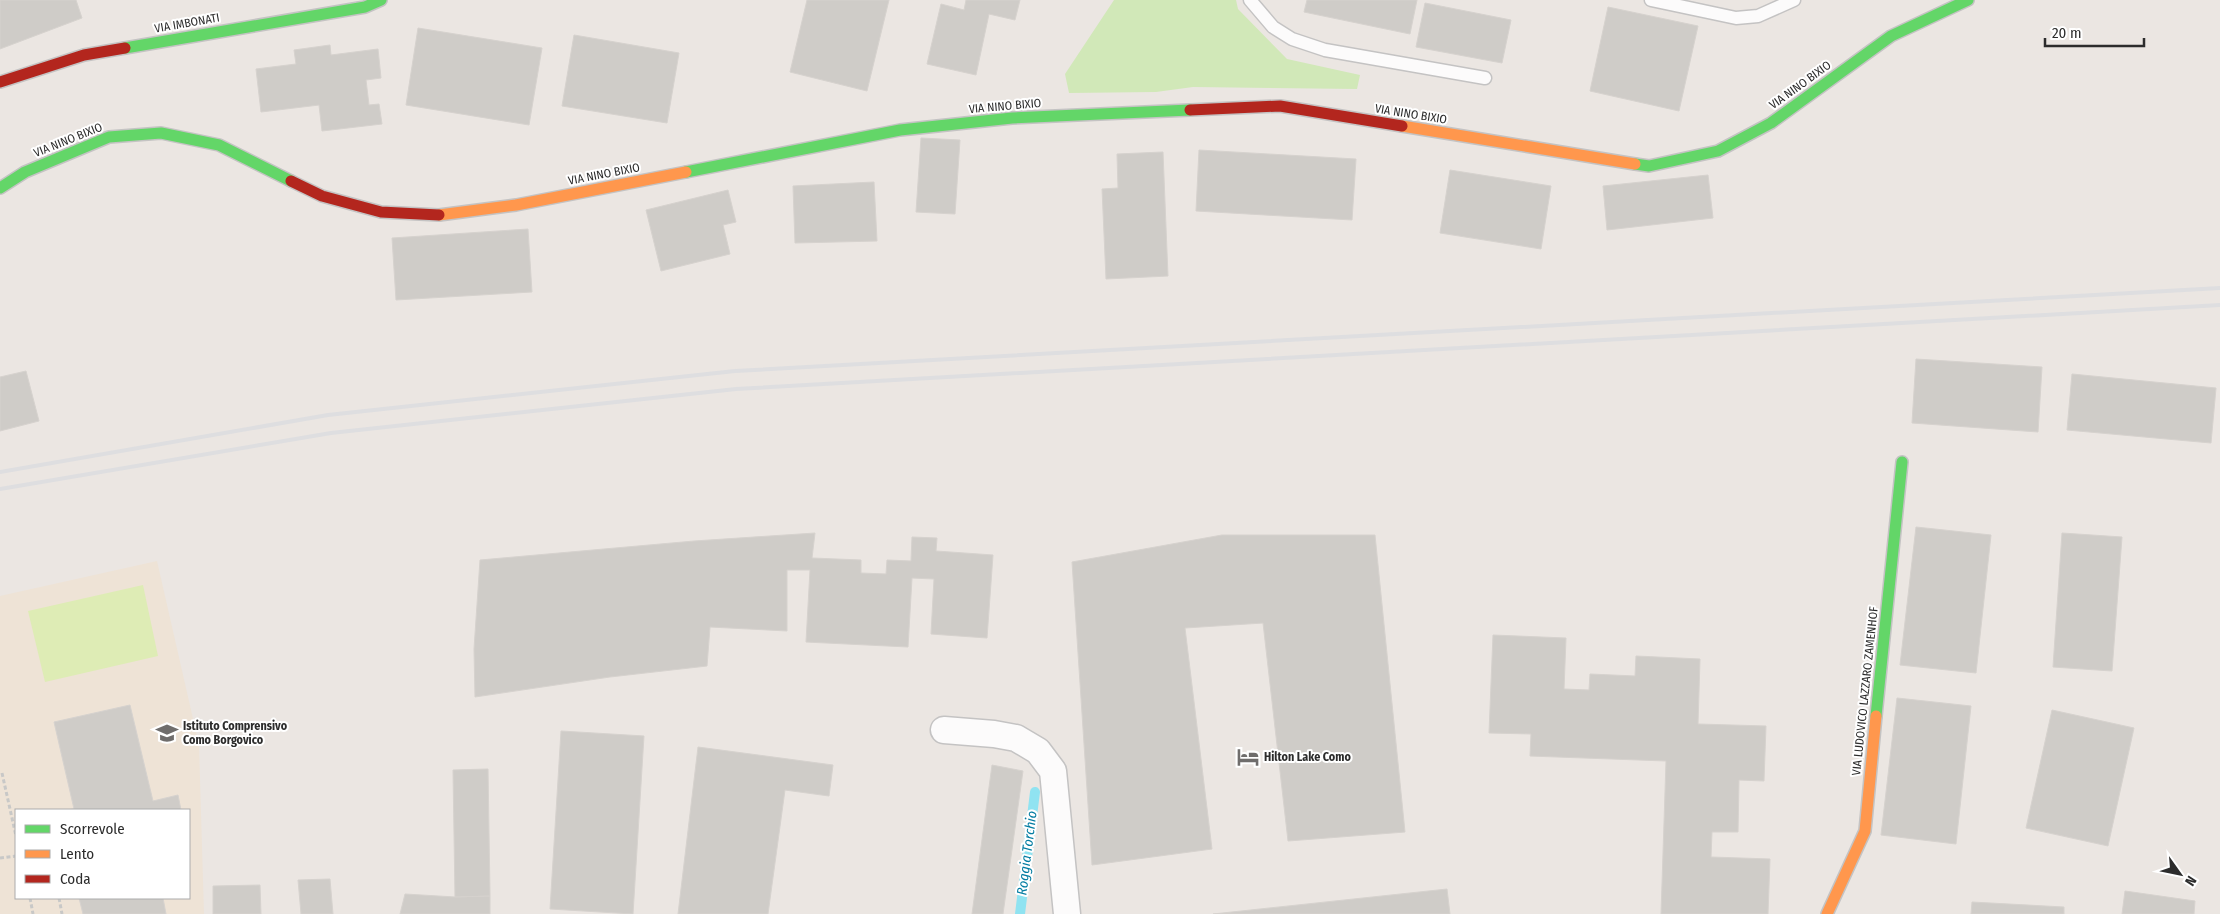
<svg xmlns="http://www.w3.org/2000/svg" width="2220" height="914" font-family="'Fira Sans Condensed',sans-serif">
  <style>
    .education { fill: #eee3d6 }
    .green { fill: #d1e8b8 }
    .pitch { fill: #deecb5 }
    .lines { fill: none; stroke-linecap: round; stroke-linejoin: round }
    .stream { stroke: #90e3f1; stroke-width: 10 }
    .building { fill: #cfccc8; stroke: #d6d2ce }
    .lane-casing { stroke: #c4c3c3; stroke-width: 15 }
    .street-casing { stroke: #c4c3c3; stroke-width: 29 }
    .fast-casing { stroke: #c4c3c3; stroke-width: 14 }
    .slow-casing { stroke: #c4c3c3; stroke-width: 14 }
    .jam-casing { stroke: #c4c3c3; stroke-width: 14 }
    .path { stroke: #c8c8c7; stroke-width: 3; stroke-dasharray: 4 2.5; stroke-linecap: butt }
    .lane { stroke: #fcfbfb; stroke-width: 12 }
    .street { stroke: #fcfbfb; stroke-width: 26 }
    .fast { stroke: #63d668; stroke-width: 11 }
    .slow { stroke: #ff974d; stroke-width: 11 }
    .jam { stroke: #b3261e; stroke-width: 11 }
    .rail { stroke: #dedee0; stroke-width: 4 }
    .labels { text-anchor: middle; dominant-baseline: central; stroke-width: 4; stroke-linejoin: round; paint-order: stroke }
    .street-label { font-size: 12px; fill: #2c2c2c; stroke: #fff }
    .poi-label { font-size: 12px; font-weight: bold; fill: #2c2c2c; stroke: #fff; text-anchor: start }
    .water-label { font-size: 14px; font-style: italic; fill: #047da2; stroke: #fff }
  </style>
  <rect width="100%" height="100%" fill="#ebe6e2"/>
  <path class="education" d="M157,561L199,745L204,914H166L163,898H189V810H181L177,795L153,801L130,705L54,722L74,809L16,810V898H79L83,914H0V596Z"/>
  <path class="green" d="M1114,0H1236L1238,9L1287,59L1360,75L1357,89L1193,87L1156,92L1069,93L1065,74Z"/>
  <path class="pitch" d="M143,585L158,656L45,682L28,611Z"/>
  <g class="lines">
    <path class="stream" d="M1020,914L1035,792"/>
  </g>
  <path class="building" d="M0,0H76L82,18L0,49Z
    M807,0H889L867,91L790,72Z
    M966,0H1020L1015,20L989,14L976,75L927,64L941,4L964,10Z
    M1307,0H1417L1410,34L1304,12Z
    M1425,3L1511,20L1502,63L1416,47Z
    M1608,7L1698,26L1679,111L1590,91Z
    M418,28L542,48L529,125L406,105Z
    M574,35L679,53L667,123L562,106Z
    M330,45L331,55L378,49L381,78L366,80L369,105L379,104L382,124L322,131L319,105L261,112L256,69L296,64L294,50Z
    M921,138L960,140L955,214L916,212Z
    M1199,150L1356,159L1352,220L1196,211Z
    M1163,152L1168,276L1106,279L1102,189L1118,188L1117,154Z
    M1450,170L1551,186L1541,249L1440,233Z
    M1708,175L1713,218L1607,230L1603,186Z
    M874,182L877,241L795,243L793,186Z
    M728,190L736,222L723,225L730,254L661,271L646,210Z
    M528,229L532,292L396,300L392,238Z
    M1916,359L2042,367L2038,432L1912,423Z
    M26,371L39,421L0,431V377Z
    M2072,374L2216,388L2211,443L2067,430Z
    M1916,527L1991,535L1976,673L1900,665Z
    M815,533L812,558L861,560V573L886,574L887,560L911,561L912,537L937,538L936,551L993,555L987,638L931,634L934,579L912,578L908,647L806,642L810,570H787V631L710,627L707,666L610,677L475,697L474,649L480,560L694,541Z
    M2062,533L2122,537L2112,671L2053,667Z
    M1222,535H1375L1405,832L1288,841L1263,623L1185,628L1212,849L1092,865L1072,562Z
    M1493,635L1566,638L1564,689L1589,690L1590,674L1635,676L1636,656L1700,659L1698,724L1766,726L1764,781L1739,780L1738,832H1712L1711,857L1770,859L1768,914H1661L1666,761L1530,756L1531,734L1489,733Z
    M1897,698L1971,706L1956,844L1881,835Z
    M130,705L153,801L178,795L181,810H67L74,809L54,722Z
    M2052,710L2134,728L2108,846L2026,828Z
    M561,731L644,736L633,914L550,909Z
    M698,747L833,765L829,796L785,790L768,914H678Z
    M992,765L1023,771L1003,914H972Z
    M488,769L490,896L455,897L453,770Z
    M330,879L333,914H301L298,880Z
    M260,885L261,914H213V886Z
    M1447,889L1450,914H1213Z
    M2125,891L2195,901L2194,914H2122Z
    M405,894L455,897L490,896V914H400Z
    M79,898H163L166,914H83Z
    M1972,902L2064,907V914H1971Z"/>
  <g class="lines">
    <g class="lane-casing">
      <path id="lane" d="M1250,0L1273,27L1292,39L1325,50L1485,78
        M1651,0L1736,18L1758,16L1794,0"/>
    </g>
    <g class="street-casing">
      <path id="street" d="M944,730L994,734L1016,738L1038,751L1053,771L1067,914"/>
    </g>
    <g class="fast-casing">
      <path id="fast" d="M125,48L365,7L381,0
        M1635,164L1649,166L1718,151L1771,123L1891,36L1968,0
        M686,172L900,130L1012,118L1190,110
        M0,188L25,172L109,137L161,133L219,145L291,181
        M1876,716L1902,462"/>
    </g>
    <g class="slow-casing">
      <path id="slow" d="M1402,126L1635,164
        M439,215L516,205L686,172
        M1827,914L1865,831L1876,716"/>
    </g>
    <g class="jam-casing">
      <path id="jam" d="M0,82L84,55L125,48
        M1190,110L1280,106L1402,126
        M291,181L322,196L381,212L439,215"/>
    </g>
    <path class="path" d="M2,773L16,836
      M0,858L16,856
      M30,898L33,914
      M59,898L62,914"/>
    <use href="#lane" class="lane"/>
    <use href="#street" class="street"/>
    <use href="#fast" class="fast"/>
    <use href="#slow" class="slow"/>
    <use href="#jam" class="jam"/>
    <path class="rail" d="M0,472L328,415L735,371L2220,288
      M0,489L331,433L736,389L2220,305"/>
  </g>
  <defs>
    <g id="school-bare" transform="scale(1.725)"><path d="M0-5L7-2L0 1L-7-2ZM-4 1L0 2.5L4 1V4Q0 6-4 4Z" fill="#6f6d6c" stroke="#fff" stroke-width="2.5" paint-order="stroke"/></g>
    <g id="hotel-bare" transform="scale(1.725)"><path d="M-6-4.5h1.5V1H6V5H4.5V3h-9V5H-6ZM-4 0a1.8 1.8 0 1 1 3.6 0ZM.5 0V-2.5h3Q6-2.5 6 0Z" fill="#6f6d6c" stroke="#fff" stroke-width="2.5" paint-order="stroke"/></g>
  </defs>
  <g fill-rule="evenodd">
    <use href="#school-bare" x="167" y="733"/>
    <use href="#hotel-bare" x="1248" y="757"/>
  </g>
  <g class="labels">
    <g class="street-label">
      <text transform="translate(187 23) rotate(-10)">VIA IMBONATI</text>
      <text transform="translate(1800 85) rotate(-36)">VIA NINO BIXIO</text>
      <text transform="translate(1005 106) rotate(-5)">VIA NINO BIXIO</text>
      <text transform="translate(1411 114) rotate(9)">VIA NINO BIXIO</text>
      <text transform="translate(68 140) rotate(-22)">VIA NINO BIXIO</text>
      <text transform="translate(604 174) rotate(-11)">VIA NINO BIXIO</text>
      <text transform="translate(1865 691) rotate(-84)">VIA LUDOVICO LAZZARO ZAMENHOF</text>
    </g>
    <g class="poi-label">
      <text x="183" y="726">Istituto Comprensivo<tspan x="183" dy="14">Como Borgovico</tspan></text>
      <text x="1264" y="757">Hilton Lake Como</text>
    </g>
    <g class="water-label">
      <text transform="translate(1027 853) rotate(-83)">Roggia Torchio</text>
    </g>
  </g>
  <rect x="15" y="809" width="175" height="90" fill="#ffffff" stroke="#ababab"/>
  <rect x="25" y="825" width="25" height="8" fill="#63d668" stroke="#ababab"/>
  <text x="60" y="834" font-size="15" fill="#2c2c2c">Scorrevole</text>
  <rect x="25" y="850" width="25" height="8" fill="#ff974d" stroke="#ababab"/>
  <text x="60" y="859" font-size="15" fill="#2c2c2c">Lento</text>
  <rect x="25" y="875" width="25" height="8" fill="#b3261e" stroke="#ababab"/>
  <text x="60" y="884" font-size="15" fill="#2c2c2c">Coda</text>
  <g transform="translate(2180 874) rotate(123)" stroke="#ffffff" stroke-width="4" paint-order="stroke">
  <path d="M0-4L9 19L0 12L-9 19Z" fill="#2c2c2c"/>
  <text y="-8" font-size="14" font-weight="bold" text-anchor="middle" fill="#2c2c2c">N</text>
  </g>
  <path d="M2045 38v8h99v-8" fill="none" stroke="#2c2c2c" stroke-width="2.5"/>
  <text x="2052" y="38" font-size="15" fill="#2c2c2c" stroke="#ffffff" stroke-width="4" paint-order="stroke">20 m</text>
</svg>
